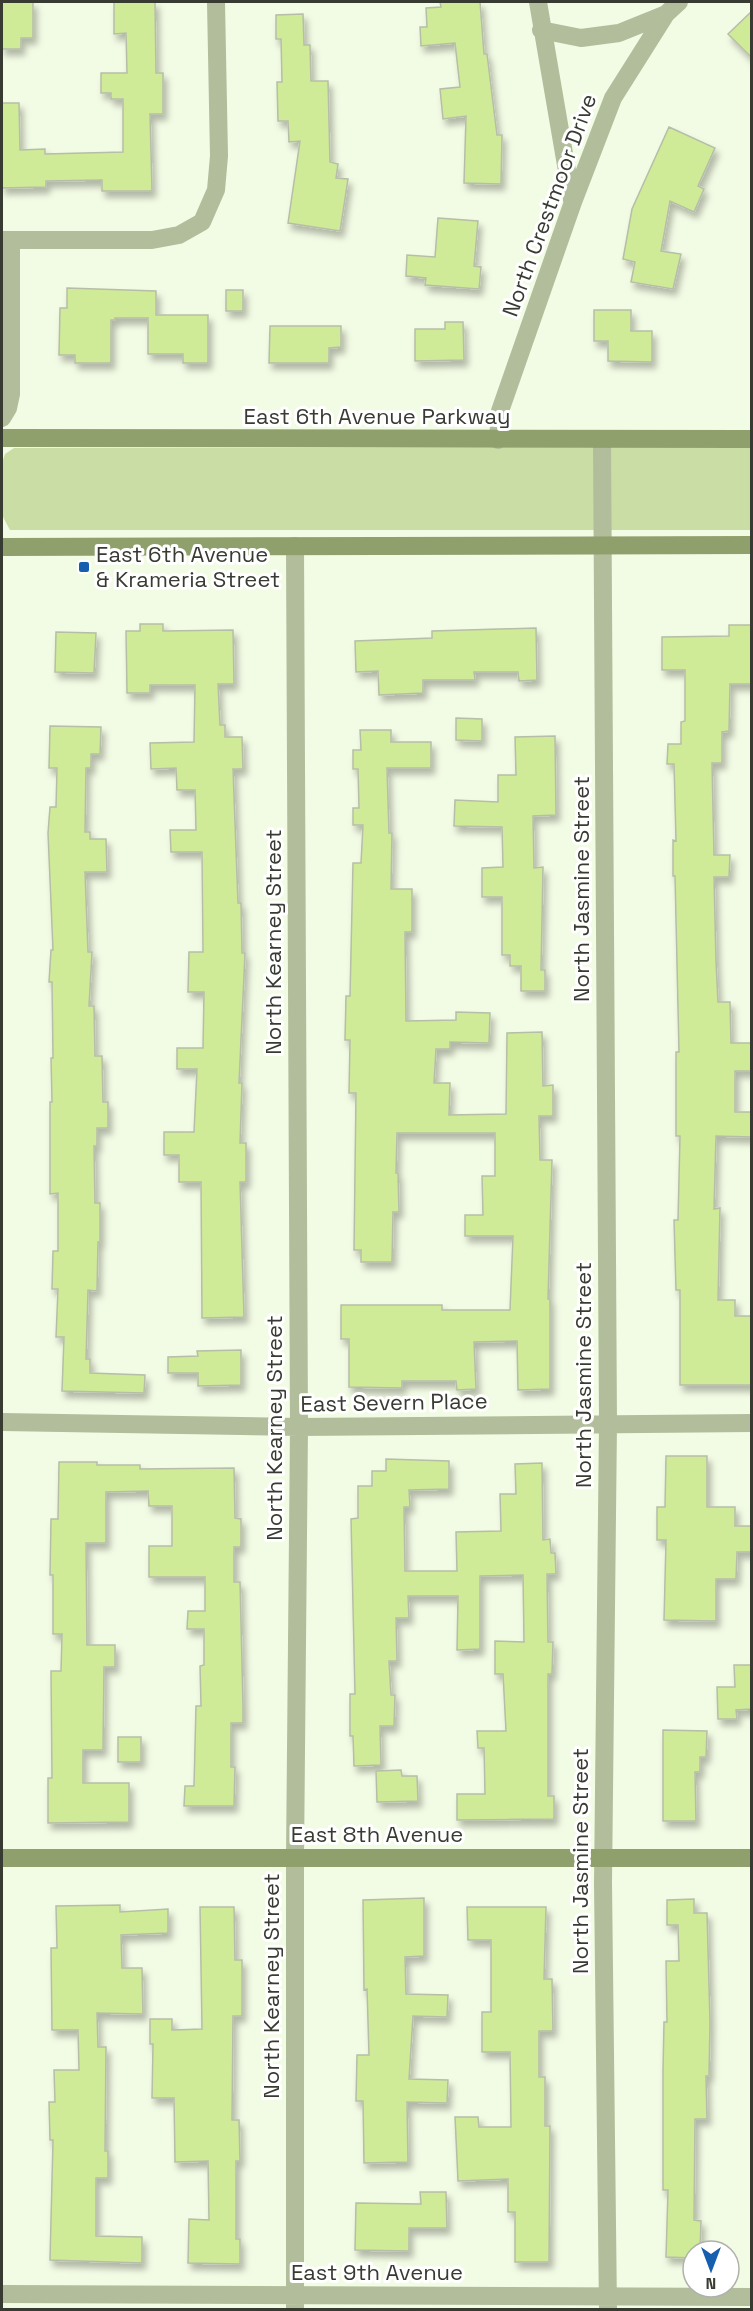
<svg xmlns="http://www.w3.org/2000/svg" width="753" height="2311" font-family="'Space Grotesk',sans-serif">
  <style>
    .green { fill: #cadda5 }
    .building { fill: #cfeb98; stroke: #b6bea8; stroke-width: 1.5; filter: url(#shadow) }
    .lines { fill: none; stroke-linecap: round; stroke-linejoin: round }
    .street { stroke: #b1bd9b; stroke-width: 18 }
    .secondary { stroke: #8fa06d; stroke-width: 18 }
    .poi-dot { fill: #165eae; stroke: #fff; stroke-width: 2 }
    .labels { text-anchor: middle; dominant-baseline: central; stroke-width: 6; stroke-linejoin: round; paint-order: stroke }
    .street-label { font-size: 22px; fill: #383b32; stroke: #fff }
    .poi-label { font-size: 22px; fill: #383b32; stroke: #fff; text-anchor: start }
  </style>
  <defs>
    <filter id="shadow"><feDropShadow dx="3.5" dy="6" stdDeviation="3" flood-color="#0004"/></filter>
  </defs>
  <rect width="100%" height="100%" fill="#f2fbe4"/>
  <path class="green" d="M14,448H751V530H10L3,517V460L5,454Z"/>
  <path class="building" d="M2,2H33V38H21V49H2Z
    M114,2H155L156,73H163V114H150L152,191H102V180L46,181V187L2,188V103H19L20,150L45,149V154L123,152V99H111V93H101V73H127L126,33L114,34Z
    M440,2H480L484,54H487L497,135H502L501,184L464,183L466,116L443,119L440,89L460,87L455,43L421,46L420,27H427L426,8L441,7Z
    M752,11V58L728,34Z
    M303,14L304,45H310L311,81H328L330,162L338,164L336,178L348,179L340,231L288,223L300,141L289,142L288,121H278L277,82H282L281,39H276V15Z
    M669,127L715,148L698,186L704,189L694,212L670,201L661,251L681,254L673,289L631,282L635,262L623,259L632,209Z
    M438,218L478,221L474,266L481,267L479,289L425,285L426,278L406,276L407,255L435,257Z
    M67,288L156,291V315H208V363H183V354H148V318H115V320H111V363H75V355H59L60,308H67Z
    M226,290H243V311H226Z
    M594,310H631V331H652V362L608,361V341H594Z
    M445,322H463L464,360L415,361V329H445Z
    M270,326H341V347L329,348V363H269Z
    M140,624H163V631L233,630L234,684H218L220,725H225V737H242L243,769H233L238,903H241L242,953H245L239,1083H242L240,1143H246V1182H240L244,1317L202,1318L201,1182H179V1155H164V1132H194L197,1069H177V1048H203L204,992H188L189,952H203L202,852H171L170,830H196L195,790H177L176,768L151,769L150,743L194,742L195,685H150V693H127L126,631H140Z
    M729,625H752V684H730L729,731L722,732V763H712L714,855H730L729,877H714L716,962L718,1002H730L731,1043H752V1071H735V1112H752V1137L716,1136L714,1209L720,1208L718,1300H735V1316H752V1385H680V1290H676L674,1220H678L680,1136H676V1052H679L675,876H673V840L676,841L674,764H667L668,744H681V722L685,721V670H662V637L729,636Z
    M536,628L537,680L519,681L518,672H474L475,680H423V693L379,695L378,671L356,672L355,641L432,638V631Z
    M56,632L96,633L94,673L55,672Z
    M456,718L482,719V741L456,740Z
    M50,726L101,727L100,754H91V768H86L85,832H90V839H106L107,872H85L88,952H92L89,1006H94L95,1056H102L103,1102H108V1128H97V1146H94L95,1203H100V1242H98L97,1291L88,1290L86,1359H90V1373L145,1375L144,1393L62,1391L64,1337H56L58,1289H52L53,1251H58V1193L50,1194V1102H52L51,1058H53L52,982H49L51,950H53L48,833L50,807H56L57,768H49Z
    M360,730H391V742H431V768H387L389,833H392L391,889H412V932H405L406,1021L456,1020V1012L490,1013L489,1043L450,1042V1049H436L434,1083H450L449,1115L506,1114L507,1033L542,1032L543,1086L553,1085V1116H539L540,1160H552L548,1299H550V1389L518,1390L517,1341L474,1342L476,1389L457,1390L456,1381H402V1388L349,1387V1339H341V1305H442V1310H510L513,1236H465V1215H483L482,1176H495V1133H397L396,1173H398L399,1212H393L392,1262H361V1250H354L356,1093H349L350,1040H345L346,996H350L353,863H361L363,825H353V808H359L358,769H353V750H361Z
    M555,736L556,815L533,816L534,868L543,867L541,970H545V991H521V966H510V955H502V897H482V868L503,867L502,827L454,826L455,800L498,802V775H516L515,737Z
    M241,1350V1385L198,1386V1373H168V1357L198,1356L197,1351Z
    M666,1456H707V1507H735V1526H752V1552H737L736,1579H716V1621L664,1620L666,1540H657V1507H665Z
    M386,1459L449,1461V1489L409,1490L410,1507H404L405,1571H457L456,1532L501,1531L500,1494H516L515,1464L542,1463L543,1540L550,1539L551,1553H555L556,1574H547L548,1642H553L552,1674H548V1796H554V1819L457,1820V1794H485L484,1748H478L477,1731H506L503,1674H495V1641L524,1642L523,1575L480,1576V1649L457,1650L458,1596H408L409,1618H396L397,1661H389L391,1695H395L394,1726H380L381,1765L354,1766L353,1736H350V1694H355L351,1519L358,1518V1486H372V1471H386Z
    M59,1462H97V1465H140V1469L234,1468L235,1518L241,1519V1547H234V1582H240L243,1706V1723H231V1767H235L234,1806H184L185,1786H194L196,1706H201L200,1666L204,1665V1629H187L188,1611H205V1577H149V1546H172V1506H149L148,1491L106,1492V1543H86L87,1645H115V1667H104L103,1750H83V1783H129V1822L48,1823V1778H52L51,1671H61L62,1634H53V1575H50L51,1519H58Z
    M734,1665H752V1709L736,1710L737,1719H718L717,1687H735Z
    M663,1730L707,1731L706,1757H700V1772H695L696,1821H663Z
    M118,1737H141V1762H118Z
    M401,1770L402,1776H417L418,1801L377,1802L376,1771Z
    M424,1898V1956L405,1957L406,1994L448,1995L447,2017L413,2016L409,2079L448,2080L447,2103L407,2102L408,2162L364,2163L363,2101H356L357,2055H369L367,1989L364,1990L363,1900Z
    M694,1899V1913H707L710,2022L709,2076H706L707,2119H695L694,2220L701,2221L700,2251H693V2258L666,2257L668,2190H663V2070L664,2022H667L666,1961H679L678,1925H667V1900Z
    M120,1905V1912L168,1909V1933L121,1935L122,1968H142L143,2014L97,2013L98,2047H106L105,2151H108V2178H96V2236L142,2237V2263L50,2260L53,2140H50L49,2102H55L54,2070H79L78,2030H52L51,1948H57L56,1906Z
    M200,1907H234L235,1960H242V2016H233L232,2120H239L240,2161H236V2239H240V2264L188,2263L189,2219L209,2220L208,2161L175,2162L174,2098H152L153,2044H150V2019H172V2030L202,2029Z
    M467,1907H546L544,1979H552L553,2031H539V2077H545V2126H550L549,2262H515V2212H508V2179L458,2181L455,2117H478L479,2127H511L510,2052H482V2012H491V1940H468Z
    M420,2192H446L447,2228H409V2251L355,2250L356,2203L421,2204Z"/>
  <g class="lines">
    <path class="street" d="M538,2L572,200
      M541,30L581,38L619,33L666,14
      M2,240H152L179,235L202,222L216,190L219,156L216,2
      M2,418L8,408L11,394V240
      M498,440L500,411L573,202L613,98L666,14L679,2
      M602,440L608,1423L603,1883L608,2310
      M295,546L299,1427L295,1858V2310
      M2,1422L299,1427L752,1423
      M2,2294L752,2297"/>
    <path class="secondary" d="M2,438L752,439
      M2,547L752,545
      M2,1858H752"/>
  </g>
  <rect class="poi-dot" x="78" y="561" width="12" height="12" rx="3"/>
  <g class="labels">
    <g class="street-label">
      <text transform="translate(549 205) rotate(-70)">North Crestmoor Drive</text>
      <text x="377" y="416">East 6th Avenue Parkway</text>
      <text transform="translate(581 889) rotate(-90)">North Jasmine Street</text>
      <text transform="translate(273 942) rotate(-90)">North Kearney Street</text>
      <text transform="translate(583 1375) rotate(-90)">North Jasmine Street</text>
      <text transform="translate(394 1402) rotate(-1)">East Severn Place</text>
      <text transform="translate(274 1428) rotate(-90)">North Kearney Street</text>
      <text x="377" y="1834">East 8th Avenue</text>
      <text transform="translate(580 1861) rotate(-90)">North Jasmine Street</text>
      <text transform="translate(271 1986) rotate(-90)">North Kearney Street</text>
      <text x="377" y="2272">East 9th Avenue</text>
    </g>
    <g class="poi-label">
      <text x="96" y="554">East 6th Avenue<tspan x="96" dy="25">&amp; Krameria Street</tspan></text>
    </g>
  </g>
  <rect width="753" height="2311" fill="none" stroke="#383b32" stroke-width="6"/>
  <g transform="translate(711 2269) rotate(180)"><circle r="28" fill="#ffffff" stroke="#afb1ad" stroke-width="1.5"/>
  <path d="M0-4.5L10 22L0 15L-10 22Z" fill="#165eae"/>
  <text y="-9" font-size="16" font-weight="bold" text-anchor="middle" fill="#383b32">N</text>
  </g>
</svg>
